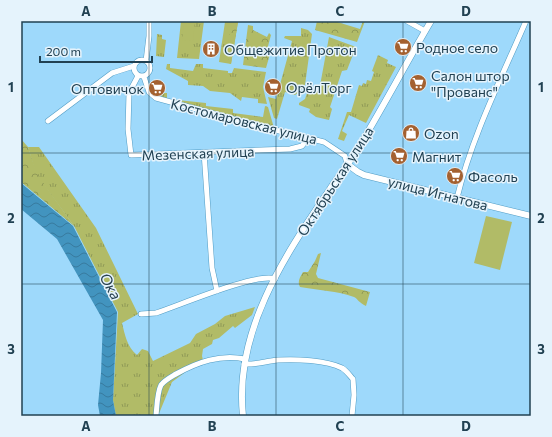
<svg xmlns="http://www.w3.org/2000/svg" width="552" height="437" font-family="Commissioner,sans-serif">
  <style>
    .grass { fill: url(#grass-tufts) }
    .forest { fill: url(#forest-crowns) }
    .green { fill: #b1bb67 }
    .water { fill: url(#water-waves) }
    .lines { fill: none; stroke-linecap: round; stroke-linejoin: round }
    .minor-casing { stroke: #519cc4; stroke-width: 6 }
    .major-casing { stroke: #519cc4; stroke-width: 7 }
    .minor { stroke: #fff; stroke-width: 5 }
    .major { stroke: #fff; stroke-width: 6 }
    .grid { fill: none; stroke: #214152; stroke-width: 1; stroke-opacity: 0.55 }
    .labels { text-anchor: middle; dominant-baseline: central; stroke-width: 3; stroke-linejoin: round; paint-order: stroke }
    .poi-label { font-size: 14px; fill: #214152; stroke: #e5f3fc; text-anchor: start }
    .street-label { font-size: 14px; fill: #214152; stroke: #e5f3fc }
    .water-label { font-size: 15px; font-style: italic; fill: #294250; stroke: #e5f3fc }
    .neatline { fill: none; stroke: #214152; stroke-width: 1.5 }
    .grid-label { font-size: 13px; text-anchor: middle; font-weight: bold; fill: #214152 }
  </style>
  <defs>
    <pattern id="grass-tufts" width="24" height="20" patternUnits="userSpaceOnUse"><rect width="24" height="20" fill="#b1bb67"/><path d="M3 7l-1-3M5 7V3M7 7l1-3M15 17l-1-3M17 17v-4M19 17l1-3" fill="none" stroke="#909a57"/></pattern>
    <pattern id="forest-crowns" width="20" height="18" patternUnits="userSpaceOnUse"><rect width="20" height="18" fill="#b1bb67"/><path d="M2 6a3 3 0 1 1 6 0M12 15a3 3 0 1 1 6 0" fill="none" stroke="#909a57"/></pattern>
    <pattern id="water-waves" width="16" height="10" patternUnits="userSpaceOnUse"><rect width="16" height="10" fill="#4294bf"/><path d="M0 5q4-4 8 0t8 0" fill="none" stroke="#377a9e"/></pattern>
  </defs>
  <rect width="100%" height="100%" fill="#9ed9fb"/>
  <path class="grass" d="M181,21H204L199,59L177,58Z
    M225,22H238L231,64L219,62Z
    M301,28L308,30L312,34L305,85L299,92L295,95L285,92L277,119L274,118L268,97L276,99L292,41L284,38L285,36H301Z
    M157,34L162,35V39L166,40L164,57L156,56Z
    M329,37L356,47L347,70L342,71L330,107L332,109L329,120L316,117L309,112L310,109L299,105V103L305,99L308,90L319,91Z
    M378,55L388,60L387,63L396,67L366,123L349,115L342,131L347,134L344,141L338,139L347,112H351L359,85L362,86L363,83L366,84L367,80L371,81L374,72L372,71Z
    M167,64H170V68L193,71L196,64H203V68L228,71V73H232L234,68L266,72L263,87L267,104L258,103V99L242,97L241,101L230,93L210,91L203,86L188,85V81L166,69Z
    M162,93H167V98L168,99L206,103V106L233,109V113L263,117L265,106L268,107L274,128L161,98Z
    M28,147H39L96,228L138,314L122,323C125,335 127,347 137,355L142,349L148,351L153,361L190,343L196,334L215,324L225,316L255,307L252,315L235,328L233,326L219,338L213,340L212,344L203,349L202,356L203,360L199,362L172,382L158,416H116L113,400L118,312L74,226L36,174Z"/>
  <path class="forest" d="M317,21H334L360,29L363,21H365L357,42L315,30Z
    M231,22H238L231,64L229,63L228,53Z
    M248,25L253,26V30L267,37L269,33L271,35L267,50L270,54L266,68L243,65Z
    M21,139L28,147L37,174L74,226L21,182Z
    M321,253L316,274L318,278L370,292L366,306C359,303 358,299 354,297C338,291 317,290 300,287C297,282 300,277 303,272H308L315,261L318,254Z"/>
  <path class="green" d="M184,21H195L193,41L182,40Z
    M486,216L512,222L500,270L474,263Z"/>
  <path class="water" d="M21,183L73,226L117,312L113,400L116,416H100L98,405L101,373L103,320L57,239L21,209Z"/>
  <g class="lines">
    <g class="minor-casing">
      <path id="minor" d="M407,21L425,31
        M134 68a8 8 0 1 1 16 0a8 8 0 1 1-16 0Z
        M146,61L149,36V21
        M138,76L129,93L128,129L131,155L290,149L302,146L308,138
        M144,77L149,92L156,98L255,125L324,142L345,156L347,164
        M48,121L112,73L134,66
        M204,152L212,268L217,291
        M457,198C472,136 501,79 526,21
        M141,314L156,313C178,306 257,272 275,279
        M244,364C257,365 266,361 278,360C296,359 326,360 342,368C347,371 350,376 353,379L354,395L352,416
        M156,416C157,407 157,393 161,385C165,380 171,377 176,374C198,362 220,354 245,359"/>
    </g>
    <g class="major-casing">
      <path id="major" d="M347,164L358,172L364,175L531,216
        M243,416C234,333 283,258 328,192C336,179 346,167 354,155C381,111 405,65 431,21"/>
    </g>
    <use href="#minor" class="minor"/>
    <use href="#major" class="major"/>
  </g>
  <path class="grid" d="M149,21V416M276,21V416M403,21V416M21,153H531M21,284H531"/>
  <defs>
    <g id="supermarket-disc" transform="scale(0.9)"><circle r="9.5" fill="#a46130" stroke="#e5f3fc"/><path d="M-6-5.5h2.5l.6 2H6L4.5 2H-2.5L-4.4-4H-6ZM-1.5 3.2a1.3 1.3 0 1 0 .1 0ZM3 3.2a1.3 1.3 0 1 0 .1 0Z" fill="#fff"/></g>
    <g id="building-disc" transform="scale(0.9)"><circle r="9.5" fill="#a46130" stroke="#e5f3fc"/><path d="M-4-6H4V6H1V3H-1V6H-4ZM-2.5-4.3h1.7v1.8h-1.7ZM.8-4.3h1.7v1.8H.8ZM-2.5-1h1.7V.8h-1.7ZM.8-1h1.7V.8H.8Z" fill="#fff"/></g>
    <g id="shop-disc" transform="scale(0.9)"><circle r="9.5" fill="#a46130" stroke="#e5f3fc"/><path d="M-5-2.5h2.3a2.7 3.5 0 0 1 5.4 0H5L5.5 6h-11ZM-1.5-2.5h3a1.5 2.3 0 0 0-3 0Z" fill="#fff"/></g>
  </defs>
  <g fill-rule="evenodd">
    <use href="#supermarket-disc" x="403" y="47"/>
    <use href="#building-disc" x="211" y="49"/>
    <use href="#supermarket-disc" x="418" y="83"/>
    <use href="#supermarket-disc" x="273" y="87"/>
    <use href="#supermarket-disc" x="157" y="88"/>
    <use href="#shop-disc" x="411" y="133"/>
    <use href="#supermarket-disc" x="399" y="156"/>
    <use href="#supermarket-disc" x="455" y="176"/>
  </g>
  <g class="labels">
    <g class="poi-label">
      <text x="416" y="47">Родное село</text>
      <text x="224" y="49">Общежитие Протон</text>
      <text x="431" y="75">Салон штор<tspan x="431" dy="16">"Прованс"</tspan></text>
      <text x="286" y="87">ОрёлТорг</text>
      <text x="144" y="88" text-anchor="end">Оптовичок</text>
      <text x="424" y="133">Ozon</text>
      <text x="412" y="156">Магнит</text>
      <text x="468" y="176">Фасоль</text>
    </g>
    <g class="street-label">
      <text transform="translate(244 121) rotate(14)">Костомаровская улица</text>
      <text transform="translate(198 153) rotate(-2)">Мезенская улица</text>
      <text transform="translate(335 181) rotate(-57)">Октябрьская улица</text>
      <text transform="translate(438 193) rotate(14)">улица Игнатова</text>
    </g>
    <g class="water-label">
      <text transform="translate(111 286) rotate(61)">Ока</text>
    </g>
  </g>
  <rect width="552" height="437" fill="none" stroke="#e5f3fc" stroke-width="44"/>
  <path d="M40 56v6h112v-6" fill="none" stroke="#214152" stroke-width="2"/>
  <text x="46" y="56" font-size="12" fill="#214152" stroke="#e5f3fc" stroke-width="3" paint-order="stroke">200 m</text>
  <rect x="22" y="22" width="508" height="393" class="neatline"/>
  <g class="grid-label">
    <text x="86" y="16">A</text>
    <text x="212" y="16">B</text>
    <text x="340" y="16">C</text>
    <text x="466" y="16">D</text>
    <text x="11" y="92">1</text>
    <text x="541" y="92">1</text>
    <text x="11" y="223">2</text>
    <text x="541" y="223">2</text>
    <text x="11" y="354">3</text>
    <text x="541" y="354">3</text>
    <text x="86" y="431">A</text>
    <text x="212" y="431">B</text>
    <text x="340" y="431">C</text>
    <text x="466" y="431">D</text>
  </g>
</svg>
